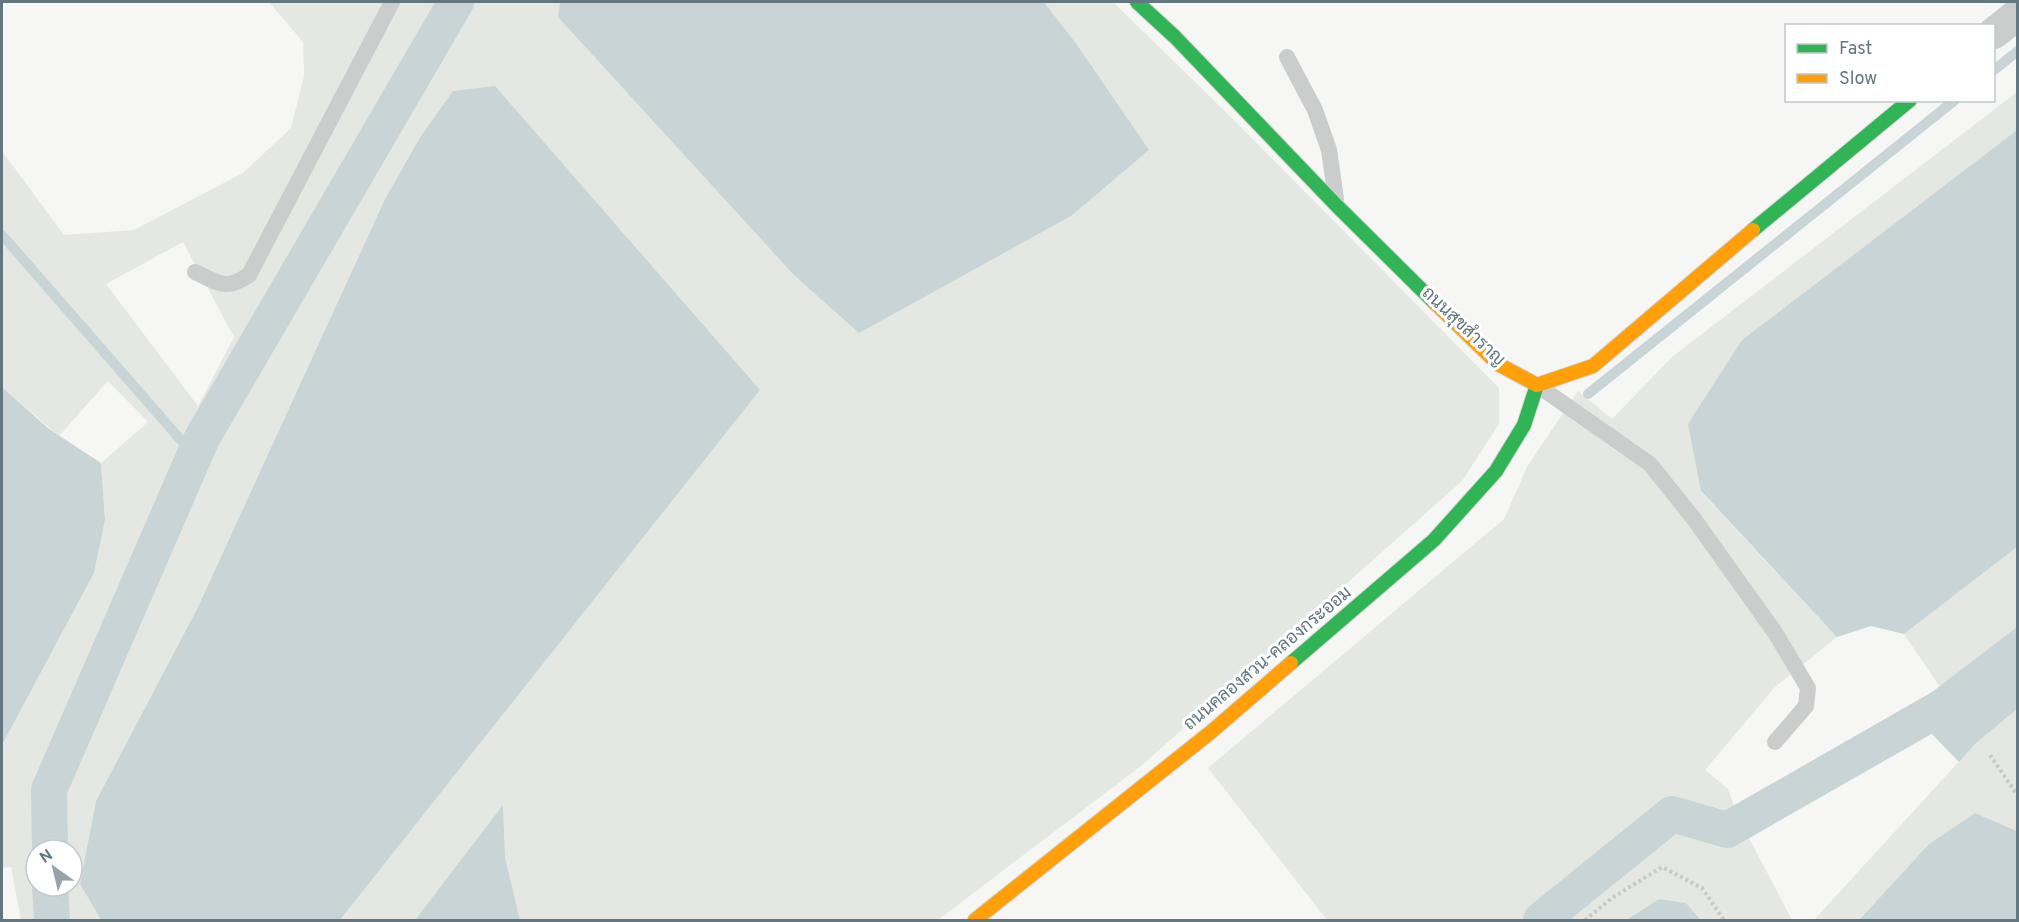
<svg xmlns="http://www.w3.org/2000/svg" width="2019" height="922" font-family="Overpass,Sarabun,sans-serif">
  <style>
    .green { fill: #e5e8e2; fill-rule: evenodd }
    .water { fill: #c8d4d5 }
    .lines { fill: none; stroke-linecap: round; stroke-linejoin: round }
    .stream { stroke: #c8d4d5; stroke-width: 10 }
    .canal { stroke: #c8d4d5; stroke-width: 36 }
    .fast-casing { stroke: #d2d3d3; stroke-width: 16 }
    .slow-casing { stroke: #d2d3d3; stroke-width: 16 }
    .path { stroke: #c7c9ca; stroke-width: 4; stroke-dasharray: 3 3; stroke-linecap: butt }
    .lane { stroke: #cbcccc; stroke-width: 16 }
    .street { stroke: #cbcccc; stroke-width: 32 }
    .fast { stroke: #30b455; stroke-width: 14 }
    .slow { stroke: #ff9f0a; stroke-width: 14 }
    .labels { text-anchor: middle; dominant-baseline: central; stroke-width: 6; stroke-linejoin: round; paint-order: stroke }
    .street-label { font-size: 18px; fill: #62777f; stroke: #fff }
  </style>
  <rect width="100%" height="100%" fill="#f6f6f5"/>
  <path class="green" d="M269,2H560L558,17L1149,150L1078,46L1044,2H1113L1235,121L1499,388V424L1462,481L1141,766L938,920H520L505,857L503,806L415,920H340L760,390L419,139L385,199L198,607L96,801L80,884L101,920H21L11,867L2,868V745L94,573L105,520L101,463L148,422L108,381L59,436L2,387V151L64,235L134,230L243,173L291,128L304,76L303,42ZM183,242L234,337L198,406L106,284ZM36,850H72V886H36Z
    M2017,92V130L1742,340L1701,492L1837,637L1774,688L1705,770L1728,789L1738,817L1792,920H1701L1686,903L1659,899L1626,920H1561L1680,828L1663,807L1521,920H1327L1208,768L1504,519L1528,465L1578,391L1612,419L1672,357Z
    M2017,547V627L1940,687L1904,634Z
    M2017,709V831L1975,813L1929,844L1859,920H1814L1975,744Z"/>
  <path class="water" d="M560,2H1044L1078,46L1149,150L1071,216L859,333L794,275L558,17Z
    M495,86L760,390L340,920H101L80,884L96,801L198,607L385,199L419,139L453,91Z
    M2017,130V547L1904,634L1871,626L1837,637L1701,491L1688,424L1742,340Z
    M2,387L49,429L101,463L105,520L94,573L2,745Z
    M2017,627V709L1975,744L1959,762L1928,730L1923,699Z
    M503,805L505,857L520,920H415Z
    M1975,813L2017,831V920H1859L1929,844Z
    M1659,899L1686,903L1701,920H1626Z"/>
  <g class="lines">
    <path class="stream" d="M1994,70L2018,51
      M2,235L194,455
      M1588,394L1955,100"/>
    <path class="canal" d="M50,850L49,790L202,438L456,2
      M50,886L52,920
      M1541,920L1672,814L1727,830L1951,702L2018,656"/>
    <g class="fast-casing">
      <path id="fast" d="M1137,2L1175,37L1337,206L1435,303
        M1753,230L1910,100
        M1291,663L1434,540L1496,471L1524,425L1537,385"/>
    </g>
    <g class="slow-casing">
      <path id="slow" d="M1435,303L1498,364L1537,385L1593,366L1753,230
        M975,920L1211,732L1291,663"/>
    </g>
    <path class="path" d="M1990,755L2018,796
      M1585,920L1612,898L1662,867L1702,888L1724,920"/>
    <path class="lane" d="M1287,57L1315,110L1329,150L1336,199
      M195,272C219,283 225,291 249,275L392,2
      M1537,385L1650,464L1694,519L1776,634L1808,688L1806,706L1775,742"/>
    <path class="street" d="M1994,33L2018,14"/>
    <use href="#fast" class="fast"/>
    <use href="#slow" class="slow"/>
  </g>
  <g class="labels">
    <g class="street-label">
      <text transform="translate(1463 327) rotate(43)">ถนนสุขสำราญ</text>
      <text transform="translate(1268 659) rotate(-40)">ถนนคลองสวน-คลองกระออม</text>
    </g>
  </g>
  <rect width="2019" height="922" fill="none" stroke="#62777f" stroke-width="6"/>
  <rect x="1785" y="24" width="210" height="78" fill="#ffffff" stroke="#c0c9cc" stroke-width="1.5"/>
  <rect x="1797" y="44" width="30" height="9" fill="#30b455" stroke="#c0c9cc" stroke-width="1.5"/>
  <text x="1839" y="54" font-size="18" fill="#62777f">Fast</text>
  <rect x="1797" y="74" width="30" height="9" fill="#ff9f0a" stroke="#c0c9cc" stroke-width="1.5"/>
  <text x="1839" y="84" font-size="18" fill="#62777f">Slow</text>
  <g transform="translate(54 868) rotate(326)"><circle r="28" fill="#ffffff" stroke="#c0c9cc" stroke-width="1.5"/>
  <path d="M0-4.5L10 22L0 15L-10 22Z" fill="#96a3a8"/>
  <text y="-9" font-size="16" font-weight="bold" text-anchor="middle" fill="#62777f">N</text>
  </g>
</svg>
